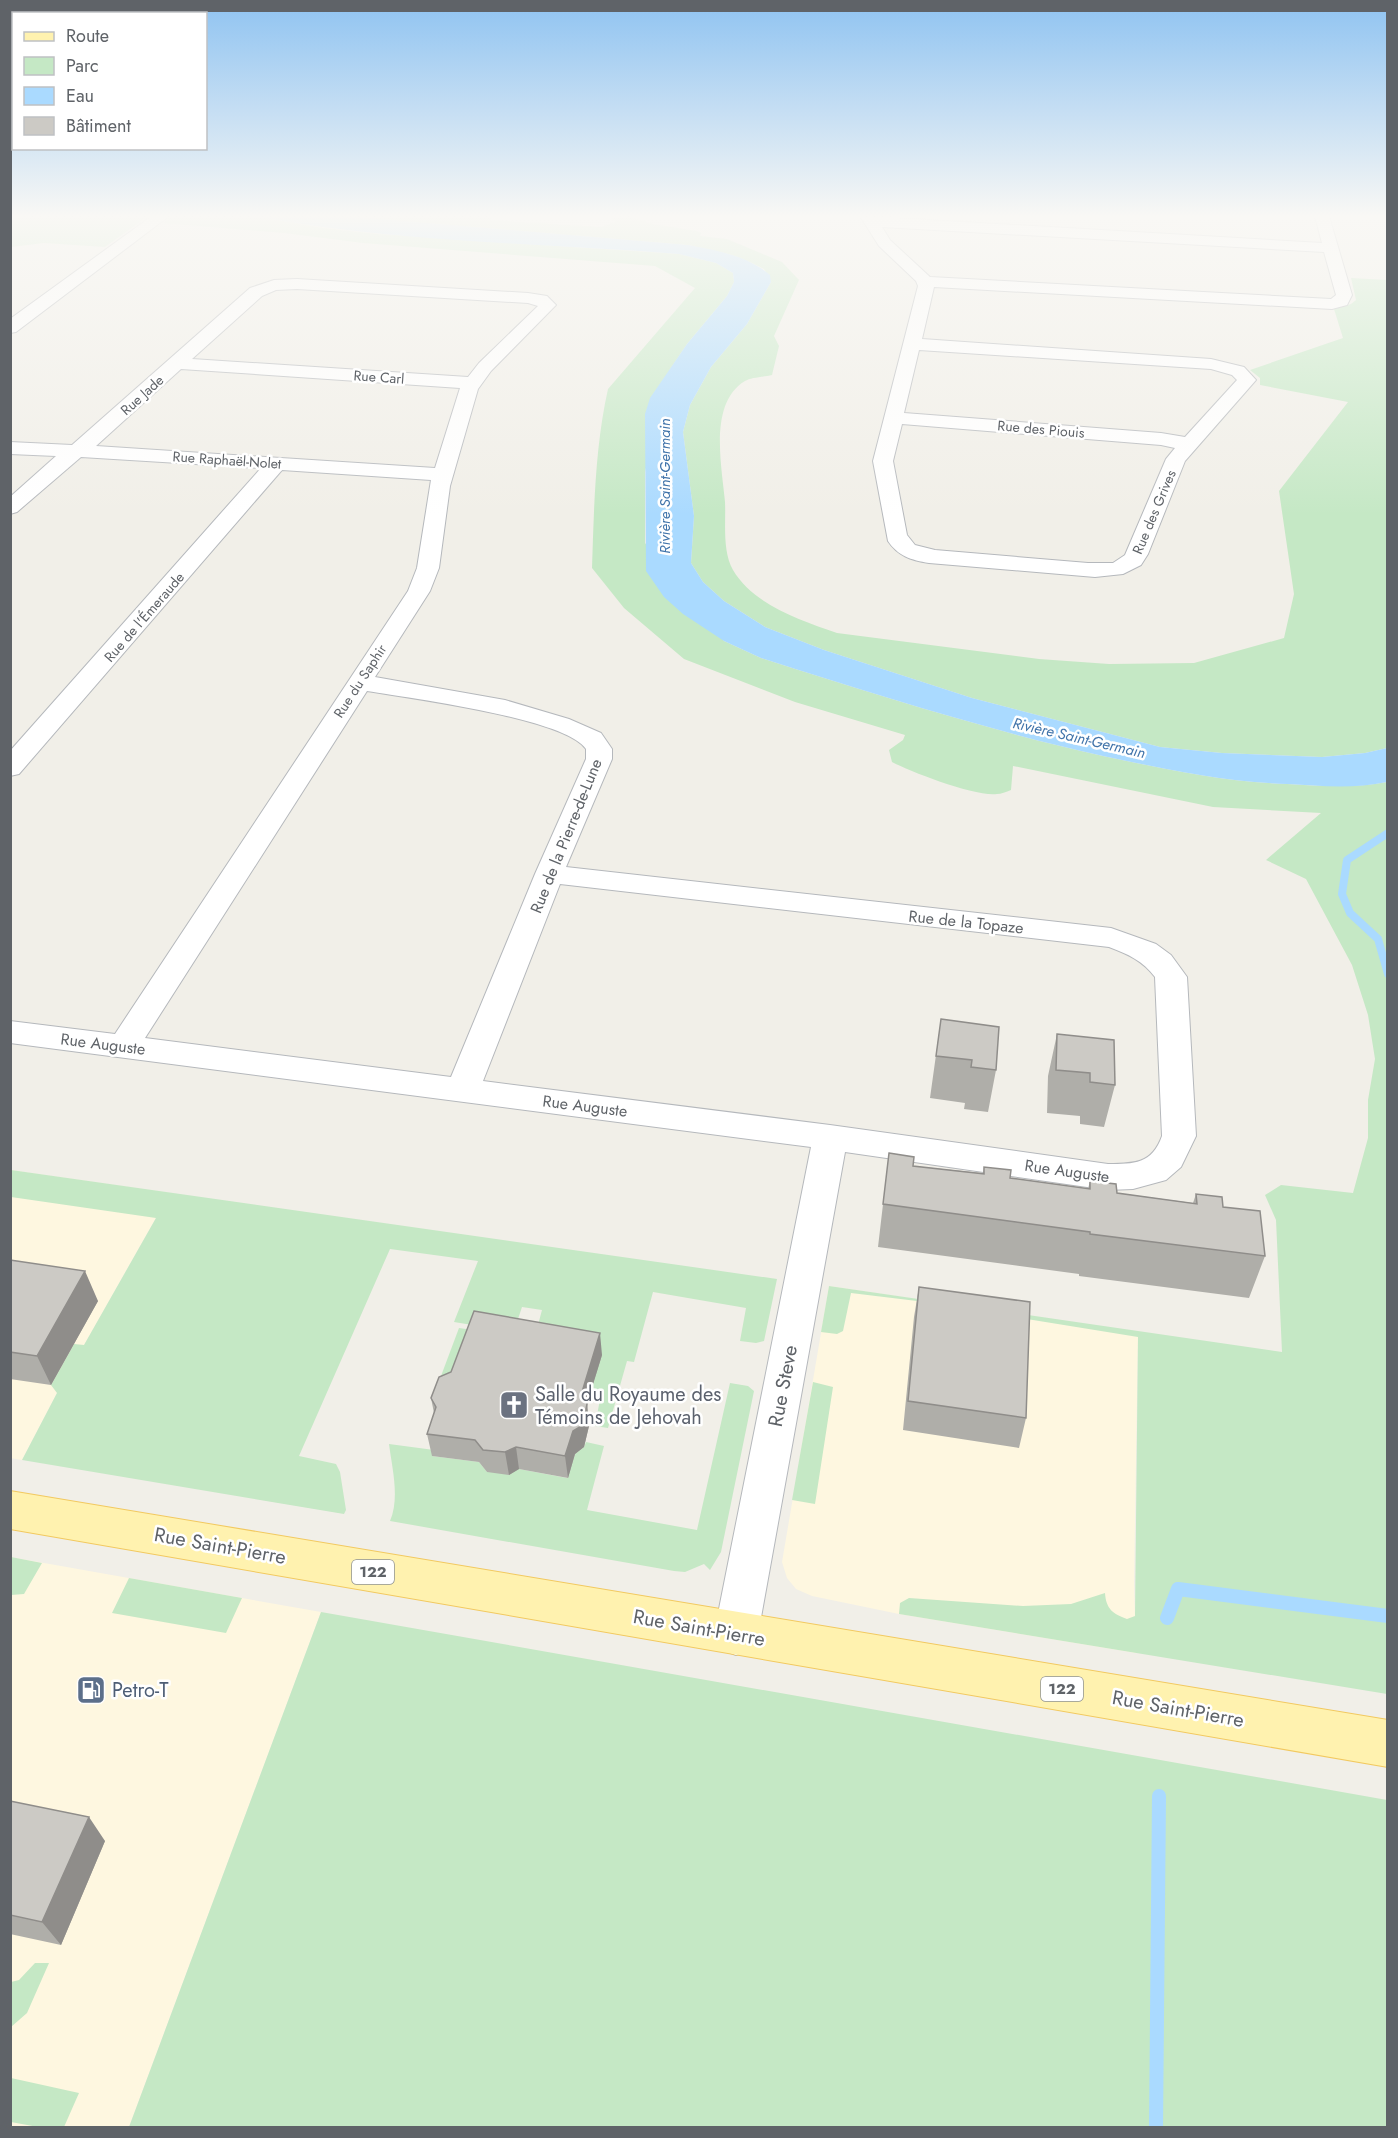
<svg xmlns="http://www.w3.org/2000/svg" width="1398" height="2138" font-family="Jost,sans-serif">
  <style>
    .commercial { fill: #fef7e0 }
    .green { fill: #c5e8c5; fill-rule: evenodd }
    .water { fill: #aadaff }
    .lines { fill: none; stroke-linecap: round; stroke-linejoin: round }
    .stream-far1 { stroke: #aadaff; stroke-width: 8 }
    .stream { stroke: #aadaff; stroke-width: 14 }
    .minor-casing { stroke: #b5b8bc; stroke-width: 2 }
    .major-casing { stroke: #f2c960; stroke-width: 2 }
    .minor { fill: #fff; fill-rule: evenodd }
    .major { fill: #fff2af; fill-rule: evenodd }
    .wall { fill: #afaea9 }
    .shaded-wall { fill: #8f8d8a }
    .building { fill: #cccac5; stroke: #8f8d8a; stroke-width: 1.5 }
    .labels { text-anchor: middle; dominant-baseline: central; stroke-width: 5; stroke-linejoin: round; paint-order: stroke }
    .far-street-label { font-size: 14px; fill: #5f6368; stroke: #fff }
    .far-water-label { font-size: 15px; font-style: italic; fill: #4174aa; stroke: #fff }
    .shield { fill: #fff; stroke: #8f9295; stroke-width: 1.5 }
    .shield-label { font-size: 15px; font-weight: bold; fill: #5f6368 }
    .street-label { font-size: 16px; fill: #5f6368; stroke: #fff }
    .near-street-label { font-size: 20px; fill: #5f6368; stroke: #fff }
    .near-worship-label { font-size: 20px; fill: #5b616d; stroke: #fff; text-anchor: start }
    .near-service-label { font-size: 20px; fill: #4e5e75; stroke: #fff; text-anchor: start }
  </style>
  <rect width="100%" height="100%" fill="#f1efe8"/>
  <path class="commercial" d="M10,1170L170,1193L57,1393L22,1460L10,1458Z
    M829,1286L1138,1332L1134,1584L1136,1653L899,1614L812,1596L796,1589L787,1578L782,1562Z
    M10,1557L321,1612L129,2127H11Z"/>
  <path class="green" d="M29,216H148L105,247L44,243L11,247V219Z
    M172,216H254L322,228L378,234L679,254L716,263L733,273L734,282L727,296L687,344L669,371L645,472V543L724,641L761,658C874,694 987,730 1103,756C1164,769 1225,782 1287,784C1320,786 1355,788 1387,782V1694L899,1614L900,1603L909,1598L1023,1606L1071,1604L1105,1593C1106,1609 1113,1614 1127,1619L1135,1616L1138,1337L917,1301L851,1293L843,1331L837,1334L821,1332L829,1286L1282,1352L1276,1220L1265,1195L1281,1185L1353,1193L1368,1138V1100L1375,1059L1368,1015L1352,965L1306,879L1266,860L1321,813L1213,807L1013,766L1011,790C1006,792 1001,794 997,794C976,797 911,772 892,762L889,750L903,740L905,735L795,702L684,659L624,608L592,568C594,508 595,447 608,389L695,288L655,266L363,243L284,233L163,223Z
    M345,216H492L490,220L601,227L615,222L611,218L627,216L653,224L697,231L701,233L700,236L727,239L782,262L799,280L774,336L779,346L772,375C764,377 751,377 745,381C708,403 722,467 725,502C726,522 722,551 733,570C754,605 800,620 837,633L1039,659L1109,664L1194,663L1284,638L1294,594L1279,491L1348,402L1260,385V378L1250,370L1343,338L1334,309L1351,304L1356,300L1351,278L1387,280V748L1365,753L1322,757L1222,753L1160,747L972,698L824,650L765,627L724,601L703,582L691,563L694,516L683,432L690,405L711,367L747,324L771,282L764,269L752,263L732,255L688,245Z
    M11,1170L777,1279L764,1341L756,1343L740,1341L746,1308L653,1292L634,1362L627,1361L608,1428L595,1426L601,1394L599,1390L592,1388L601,1355L515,1332L454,1322L478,1261L390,1249L299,1456L336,1464L340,1472L346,1510L344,1514L22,1460L57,1393L51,1385L74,1344L84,1345L156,1218L11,1197ZM522,1307L542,1310L538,1325L517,1322Z
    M459,1328L508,1335L432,1400Z
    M813,1382L833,1387L815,1504L792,1500Z
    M730,1383L748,1386L754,1391L721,1552L710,1570L704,1564L685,1572L674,1571L390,1521C400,1498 392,1468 389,1444L434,1450L432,1456L479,1462L487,1472L519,1469L567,1478L575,1454L584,1447L586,1442L604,1446L587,1510L697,1530Z
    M11,1557L42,1563L24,1594L11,1595Z
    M129,1578L242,1598L226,1633L112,1613Z
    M321,1612L1387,1800V2127H129Z
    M35,1963H49L27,2013L11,2027V1982L19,1980Z
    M11,2078L79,2093L64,2127H38L11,2122Z"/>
  <path class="water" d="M254,216H345L688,245C716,250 748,256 770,275L771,282L747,324L711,367L690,405L683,432L694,516L691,563L703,582L724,601L765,627L824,650L972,698L1160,747L1222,753L1322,757L1365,753L1387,748V782C1355,789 1320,786 1287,784C1225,782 1164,769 1103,756C987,730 874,694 761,658L724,641L683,614L664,597L646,571L645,414L650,398L687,344L727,296L734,282L733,273L716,263L679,254C537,243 394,242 254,216Z"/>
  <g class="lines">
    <path class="stream-far1" d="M1388,833L1347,860L1342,894L1350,913L1378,939L1388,974"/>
    <path class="stream" d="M1167,1618L1178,1589L1388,1616
      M1156,2128L1159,1796"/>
    <g class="minor-casing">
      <path id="minor" d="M152,216H169L16,332L10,333V319Z
        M860,216L1322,243L1315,216H1329L1352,295L1347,305L1332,309L934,287L922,339L1211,359L1244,367L1256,380L1185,461L1148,554L1141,565L1123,574L1095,577L929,563C911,560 898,556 888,541L873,461L918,286L916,281L879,246ZM882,227L1324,252L1336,295L1331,299L930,277L890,240ZM919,350L1211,369L1232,375L1237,380L1185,437L1161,433L904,413ZM902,424L1161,445L1175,448L1166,459L1125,555L1113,563H1088L935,550L915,545L907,535L893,461Z
        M297,279L528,293L547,296L556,305L491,371L478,389L450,486L439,568L430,591L375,677L505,700L569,719L601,733L612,749V759L566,867L1111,928L1156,944L1171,955L1187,977L1196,1136L1181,1167L1166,1180L1133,1189L1108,1190L845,1152L758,1634L752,1649L736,1655L720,1649L714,1634L811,1147L10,1043V1021L115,1034L408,591L417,568L431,480L282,470L19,774L10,776V751L261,468L81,457L17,512L10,514V497L56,456L10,454V442L72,445L250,288L274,280ZM297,289L528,303L538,306L479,363L468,377L192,359L262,296L276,290ZM181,369L460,388L435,468L96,446ZM367,691C408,698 565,718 586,749V759L535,874L451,1077L145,1038ZM560,884L1109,947C1128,954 1143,961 1155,977L1162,1136C1152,1164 1134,1164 1108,1164L830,1125L483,1081Z"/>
    </g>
    <g class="major-casing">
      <path id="major" d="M10,1491L1388,1720V1767L10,1529Z"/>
    </g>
    <use href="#minor" class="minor"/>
    <use href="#major" class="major"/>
  </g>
  <path class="wall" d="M941,1019L996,1070L988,1112L964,1109L965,1103L930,1098Z
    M1057,1034L1115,1085L1104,1127L1080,1124V1116L1047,1113L1048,1076Z
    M889,1153L913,1166L983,1173L984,1167L1010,1178L1088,1189L1090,1181L1117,1193L1193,1203L1196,1194L1223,1207L1265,1256L1249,1298L1079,1276V1274L878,1247Z
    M10,1260L98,1301L51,1385L10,1379Z
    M919,1287L1026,1418L1019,1448L903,1430L914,1317Z
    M602,1355L587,1403L589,1426L584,1447L575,1454L568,1478L519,1469L509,1475L487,1472L479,1462L432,1456L427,1434L434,1413L431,1398Z
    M10,1801L105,1841L61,1945L10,1934Z"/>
  <path class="shaded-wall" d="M85,1271L98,1301L51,1385L37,1356Z
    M600,1333L602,1355L584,1414L582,1392Z
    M587,1404L589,1426L584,1447L575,1454L568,1478L565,1456L573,1431Z
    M516,1447L519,1469L509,1475L505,1452Z
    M89,1817L105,1841L61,1945L42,1922Z"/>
  <path class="building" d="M941,1019L999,1027L996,1070L971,1067L972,1060L936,1056Z
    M1057,1034L1114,1040L1115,1085L1090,1082V1073L1056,1070Z
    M889,1153L914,1157L913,1166L984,1174V1167L1011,1170L1010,1178L1090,1189V1181L1116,1184L1117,1193L1197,1204L1196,1194L1222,1197L1223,1207L1260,1211L1265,1256L1090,1234V1232L883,1204Z
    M10,1260L85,1271L37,1356L10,1352Z
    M919,1287L1030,1302L1026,1418L908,1401Z
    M474,1311L600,1333L582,1392L587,1404L583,1425L573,1431L565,1456L516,1447L505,1452L483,1450L475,1440L427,1434L436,1407L431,1398L439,1377L451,1372Z
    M10,1801L89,1817L42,1922L10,1915Z"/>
  <linearGradient id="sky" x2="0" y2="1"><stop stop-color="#8fc3f1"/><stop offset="0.42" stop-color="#f9f8f5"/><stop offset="1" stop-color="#f9f8f5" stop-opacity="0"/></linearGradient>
  <rect width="1398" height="515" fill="url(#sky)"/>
  <defs>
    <g id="church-square" transform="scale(1.5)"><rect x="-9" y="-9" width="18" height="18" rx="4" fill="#6b7280" stroke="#fff"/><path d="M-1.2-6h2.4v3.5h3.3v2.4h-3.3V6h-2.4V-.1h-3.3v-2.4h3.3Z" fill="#fff"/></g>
    <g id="fuel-square" transform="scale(1.5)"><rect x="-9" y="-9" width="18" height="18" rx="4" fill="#5c6f8a" stroke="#fff"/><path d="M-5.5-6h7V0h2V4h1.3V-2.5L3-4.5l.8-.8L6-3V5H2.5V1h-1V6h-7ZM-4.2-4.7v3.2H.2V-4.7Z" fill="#fff"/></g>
  </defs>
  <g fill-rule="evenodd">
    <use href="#church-square" x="514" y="1405"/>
    <use href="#fuel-square" x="91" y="1690"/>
  </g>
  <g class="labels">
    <g class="far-street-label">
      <text transform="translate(379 377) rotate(4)">Rue Carl</text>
      <text transform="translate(142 395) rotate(-42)">Rue Jade</text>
      <text transform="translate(1041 429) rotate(5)">Rue des Piouis</text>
      <text transform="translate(227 460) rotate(4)">Rue Raphaël-Nolet</text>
      <text transform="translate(1154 512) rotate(-67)">Rue des Grives</text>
      <text transform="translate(144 617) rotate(-49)">Rue de l'Émeraude</text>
      <text transform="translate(360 681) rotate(-57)">Rue du Saphir</text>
    </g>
    <g class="far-water-label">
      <text transform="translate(665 486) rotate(-90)">Rivière Saint-Germain</text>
      <text transform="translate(1079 738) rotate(13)">Rivière Saint-Germain</text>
    </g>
    <g class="shield">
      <rect x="352" y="1560" width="42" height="24" rx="4.5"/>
      <rect x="1041" y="1677" width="42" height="24" rx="4.5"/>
    </g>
    <g class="shield-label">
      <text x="373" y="1572">122</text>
      <text x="1062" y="1689">122</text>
    </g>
    <g class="street-label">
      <text transform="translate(566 836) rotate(-68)">Rue de la Pierre-de-Lune</text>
      <text transform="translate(966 922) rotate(6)">Rue de la Topaze</text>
      <text transform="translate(103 1044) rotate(7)">Rue Auguste</text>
      <text transform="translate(585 1106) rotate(7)">Rue Auguste</text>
      <text transform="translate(1067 1171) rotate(8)">Rue Auguste</text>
    </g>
    <g class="near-street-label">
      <text transform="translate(783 1386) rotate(-79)">Rue Steve</text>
      <text transform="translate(220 1546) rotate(10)">Rue Saint-Pierre</text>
      <text transform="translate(699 1628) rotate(10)">Rue Saint-Pierre</text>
      <text transform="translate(1178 1709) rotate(10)">Rue Saint-Pierre</text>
    </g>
    <g class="near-worship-label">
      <text x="535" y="1394">Salle du Royaume des<tspan x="535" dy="23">Témoins de Jehovah</tspan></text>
    </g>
    <g class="near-service-label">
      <text x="112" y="1690">Petro-T</text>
    </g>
  </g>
  <rect width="1398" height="2138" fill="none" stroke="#5f6368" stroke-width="24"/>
  <rect x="12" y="12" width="195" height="138" fill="#ffffff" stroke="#bfc1c3" stroke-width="1.5"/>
  <rect x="24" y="32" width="30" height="9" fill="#fff2af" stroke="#bfc1c3" stroke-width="1.5"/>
  <text x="66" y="42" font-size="18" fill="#5f6368">Route</text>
  <rect x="24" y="57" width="30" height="18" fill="#c5e8c5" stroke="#bfc1c3" stroke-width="1.5"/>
  <text x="66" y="72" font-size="18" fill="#5f6368">Parc</text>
  <rect x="24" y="87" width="30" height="18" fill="#aadaff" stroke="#bfc1c3" stroke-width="1.5"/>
  <text x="66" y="102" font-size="18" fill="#5f6368">Eau</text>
  <rect x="24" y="117" width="30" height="18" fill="#cccac5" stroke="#bfc1c3" stroke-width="1.5"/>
  <text x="66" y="132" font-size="18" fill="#5f6368">Bâtiment</text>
</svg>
